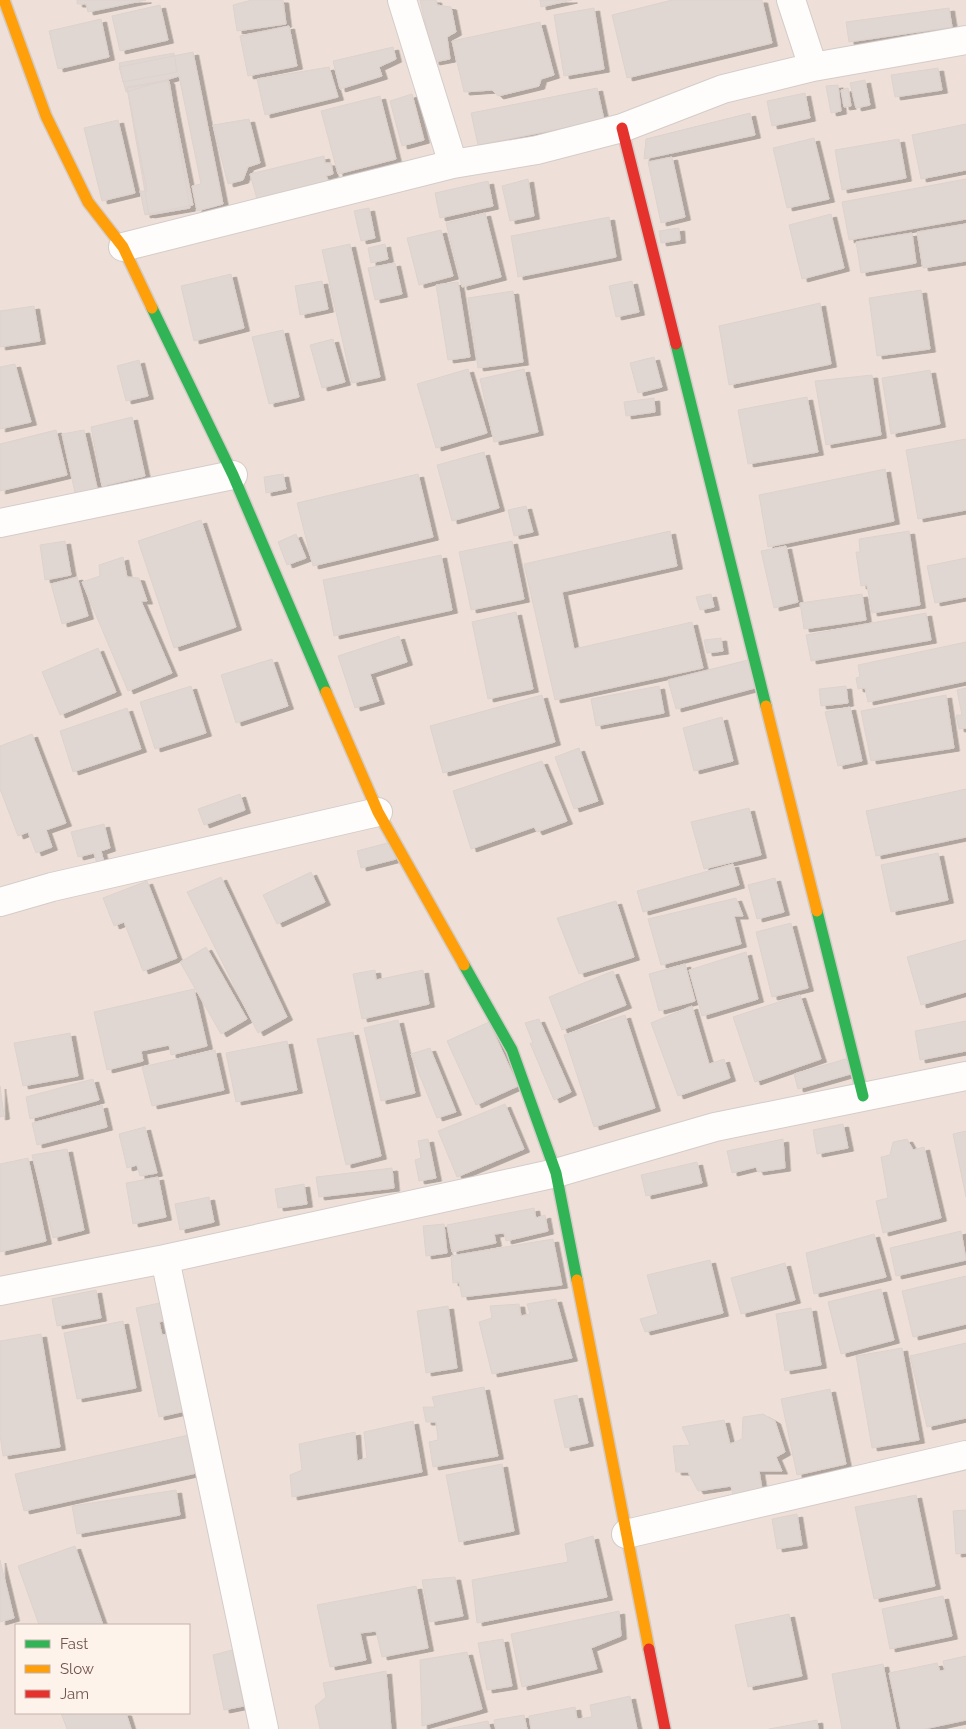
<svg xmlns="http://www.w3.org/2000/svg" width="966" height="1729" font-family="Raleway,sans-serif">
  <style>
    .residential { fill: #eee0d8; fill-rule: evenodd }
    .building { fill: #e1d7d2; stroke: #ded2cd; filter: url(#shadow) }
    .lines { fill: none; stroke-linecap: round; stroke-linejoin: round }
    .street-casing { stroke: #d4ccc8; stroke-width: 30 }
    .fast-casing { stroke: #d4cbc6; stroke-width: 14 }
    .slow-casing { stroke: #d4cbc6; stroke-width: 14 }
    .jam-casing { stroke: #d4cbc6; stroke-width: 14 }
    .street { stroke: #fefdfc; stroke-width: 28 }
    .fast { stroke: #30b455; stroke-width: 11 }
    .slow { stroke: #ff9f0a; stroke-width: 11 }
    .jam { stroke: #e5322d; stroke-width: 11 }
  </style>
  <defs>
    <filter id="shadow"><feDropShadow dx="5.5" dy="3" stdDeviation="0" flood-color="#0004"/></filter>
  </defs>
  <rect width="100%" height="100%" fill="#f5efea"/>
  <path class="residential" d="M0,0H966V1729H0ZM16,1625H189V1713H16Z"/>
  <path class="building" d="M77,0H146L88,12L86,4H77Z
    M252,0H283L286,24L237,31L233,5Z
    M420,0H436L437,5L451,7L456,32L447,37L450,59L434,62Z
    M540,0H572L541,7Z
    M672,0H762L772,43L627,78L612,15Z
    M160,5L168,40L120,51L112,16Z
    M594,8L604,69L564,76L554,15Z
    M949,8L952,27L849,42L846,22Z
    M101,19L109,57L58,69L49,31Z
    M540,22L554,75L541,79L539,86L498,96L492,90L464,92L452,41Z
    M289,26L297,66L248,76L240,36Z
    M393,47L396,59L379,67L382,76L340,89L333,61Z
    M193,52L223,204L197,211L192,186L201,184L179,76L126,92L119,67Z
    M174,53L177,72L123,82L119,63Z
    M329,67L338,97L265,115L257,79Z
    M938,68L942,90L895,97L891,75Z
    M168,80L193,205L145,215L140,191H147L127,87Z
    M865,80L870,105L856,108L850,83Z
    M169,81L190,208L149,215L127,88Z
    M838,85L841,111L831,113L826,86Z
    M597,88L604,120L478,145L471,113Z
    M848,88L851,106L844,107L841,90Z
    M805,93L810,118L772,126L767,101Z
    M412,94L424,140L402,146L390,101Z
    M380,96L396,159L338,174L321,111Z
    M750,113L755,135L644,159L646,139Z
    M249,119L260,163L248,167L243,180L228,184L213,125Z
    M118,120L135,193L102,201L84,128Z
    M966,124V170L921,179L912,135Z
    M814,138L829,199L787,208L773,148Z
    M899,139L906,178L842,190L835,150Z
    M324,156L325,163H331L333,174L326,176L329,182L257,199L250,174Z
    M672,157L685,217L661,223L648,162Z
    M528,179L534,216L510,221L502,186Z
    M966,179V219L849,240L842,202Z
    M488,181L493,206L440,218L435,193Z
    M369,208L375,238L361,241L354,211Z
    M485,213L501,277L462,287L446,223Z
    M831,214L844,268L802,279L789,225Z
    M609,217L616,257L518,277L511,236Z
    M966,224V261L923,268L917,232Z
    M679,228L680,240L661,243L659,231Z
    M441,230L453,276L419,285L407,238Z
    M912,233L916,263L861,273L856,242Z
    M350,244L380,377L352,383L322,250Z
    M385,244L388,259L371,263L368,248Z
    M395,263L402,294L375,300L368,268Z
    M231,274L244,328L194,341L181,286Z
    M322,281L328,309L300,315L295,286Z
    M632,281L639,312L616,317L609,286Z
    M458,282L470,357L448,360L436,285Z
    M921,290L930,349L877,356L869,298Z
    M513,291L523,362L478,368L468,298Z
    M820,303L831,364L729,385L719,326Z
    M34,306L40,341L0,347V311Z
    M283,330L299,397L269,404L252,337Z
    M333,339L345,382L322,388L310,345Z
    M654,357L662,387L638,393L630,363Z
    M139,360L148,396L126,401L117,366Z
    M15,364L31,422L0,429V367Z
    M468,369L487,433L436,448L417,384Z
    M524,369L538,432L494,442L480,379Z
    M930,370L940,424L891,434L882,378Z
    M872,375L881,435L826,445L815,381Z
    M807,397L818,452L748,464L738,410Z
    M654,398L655,412L626,416L624,402Z
    M132,417L145,476L102,486L91,427Z
    M56,430L67,475L0,491V444Z
    M84,430L98,492L76,497L62,434Z
    M966,439V510L918,519L906,450Z
    M484,452L499,508L452,521L437,465Z
    M885,469L894,521L768,547L759,495Z
    M283,474L286,489L266,493L264,477Z
    M418,474L433,537L313,566L297,503Z
    M526,506L533,532L514,536L508,510Z
    M201,520L236,627L174,648L138,541Z
    M670,531L677,566L562,592L574,649L692,622L703,668L555,700L524,564Z
    M909,531L920,605L872,613L867,585L861,586L856,552H860L859,539Z
    M296,534L306,558L287,565L278,542Z
    M65,541L71,575L45,580L40,545Z
    M512,541L524,599L471,610L459,552Z
    M786,546L798,602L774,608L761,551Z
    M441,555L452,610L334,636L323,580Z
    M123,557L127,577L139,578L147,601H141L172,673L128,691L82,582L100,576L99,565Z
    M966,558V597L935,603L927,566Z
    M77,577L88,616L62,624L51,584Z
    M711,594L714,607L700,610L696,597Z
    M862,594L866,620L804,629L800,603Z
    M516,612L533,689L488,699L472,622Z
    M926,613L931,640L811,661L806,635Z
    M399,636L407,662L370,674L379,701L355,708L338,656Z
    M721,638L723,651L707,653L704,640Z
    M966,642V681L868,702L865,688L858,689L856,678L860,677L858,665Z
    M98,648L116,692L60,715L42,672Z
    M272,659L288,706L236,723L221,675Z
    M748,660L755,688L676,709L668,680Z
    M191,686L206,733L155,749L140,702Z
    M659,686L664,713L596,726L591,699Z
    M846,686L848,703L821,706L819,689Z
    M966,688V728L959,729L956,715H962L957,690Z
    M542,695L555,742L443,773L430,726Z
    M946,695L954,748L871,761L861,711Z
    M850,707L862,761L838,766L825,712Z
    M127,708L141,749L73,772L60,731Z
    M722,717L733,761L694,771L683,728Z
    M32,734L66,823L46,830L52,847L36,853L28,832L18,836L0,789V746Z
    M579,748L598,801L574,809L555,757Z
    M542,761L567,821L537,832L534,827L471,849L453,791Z
    M966,789V837L876,856L866,811Z
    M240,794L245,810L204,825L198,809Z
    M749,808L761,855L704,869L691,822Z
    M104,824L110,848L101,851L104,862L97,864L94,853L78,857L71,832Z
    M391,842L396,859L361,868L357,851Z
    M938,853L948,900L891,912L881,865Z
    M733,864L739,885L643,912L637,891Z
    M311,872L325,902L277,924L263,895Z
    M221,877L287,1017L258,1033L187,892Z
    M775,878L784,912L757,919L748,885Z
    M147,881L177,958L143,971L124,922L114,926L103,898Z
    M736,898L743,916H734L741,944L661,965L648,919Z
    M616,901L634,957L579,974L557,918Z
    M791,923L808,988L772,997L756,932Z
    M966,940V992L921,1005L907,957Z
    M206,947L247,1019L221,1034L180,962Z
    M746,952L758,999L702,1016L689,970Z
    M685,964L695,1001L659,1011L649,974Z
    M375,970L376,980L423,970L429,1004L362,1019L353,974Z
    M613,971L626,1005L562,1030L549,997Z
    M194,989L207,1046L171,1055L169,1045L141,1051L143,1061L107,1070L94,1012Z
    M800,995L821,1059L755,1082L733,1017Z
    M692,1006L709,1064L724,1059L730,1078L678,1096L651,1023Z
    M625,1015L655,1108L594,1127L564,1035Z
    M539,1019L571,1092L554,1100L530,1043H533L525,1023Z
    M398,1020L415,1093L381,1101L364,1028Z
    M966,1021V1051L920,1060L915,1031Z
    M489,1022L518,1086L476,1105L447,1041Z
    M353,1032L381,1156L346,1165L317,1039Z
    M70,1033L78,1076L23,1086L14,1043Z
    M287,1041L297,1090L236,1102L226,1053Z
    M430,1048L456,1112L437,1118L411,1054Z
    M215,1050L224,1090L152,1106L142,1067Z
    M849,1058L854,1073L798,1089L794,1074Z
    M93,1079L99,1100L30,1119L26,1097Z
    M0,1086L4,1116L0,1117Z
    M505,1104L524,1149L457,1177L438,1131Z
    M102,1105L107,1127L37,1145L32,1123Z
    M843,1124L848,1148L817,1154L813,1130Z
    M145,1127L157,1173L140,1176L137,1165L127,1168L119,1134Z
    M966,1131V1197L953,1134Z
    M428,1139L436,1178L419,1181L415,1160L421,1158L418,1141Z
    M783,1139L785,1168L758,1172L756,1167L732,1173L727,1151Z
    M907,1139L913,1150L924,1147L941,1218L883,1233L876,1201L888,1198L881,1157L890,1155L893,1142Z
    M67,1149L84,1230L53,1238L32,1155Z
    M28,1158L46,1241L0,1252V1164Z
    M697,1162L702,1183L646,1196L641,1175Z
    M392,1168L394,1188L319,1197L316,1177Z
    M158,1177L166,1217L133,1224L126,1183Z
    M304,1184L307,1204L278,1208L275,1189Z
    M209,1197L214,1222L180,1230L175,1204Z
    M534,1208L536,1218L545,1215L548,1231L506,1241L504,1233L494,1234L496,1243L452,1252L447,1225Z
    M444,1224L447,1253L426,1256L423,1226Z
    M961,1231L966,1260L896,1276L890,1248Z
    M874,1234L886,1277L814,1294L806,1253Z
    M553,1239L562,1285L462,1297L459,1282L453,1283L451,1256Z
    M710,1260L723,1313L645,1332L640,1319L658,1314L647,1275Z
    M785,1263L795,1300L741,1314L731,1278Z
    M966,1276V1324L913,1337L902,1291Z
    M881,1289L894,1340L841,1354L828,1302Z
    M96,1290L101,1318L57,1326L52,1299Z
    M556,1299L572,1358L492,1374L479,1322L492,1318L490,1306L519,1304L521,1316L530,1314L527,1304Z
    M169,1301L173,1319L159,1322L162,1335L178,1332L194,1409L159,1417L136,1308Z
    M448,1306L457,1368L426,1373L417,1311Z
    M811,1308L821,1365L785,1371L776,1314Z
    M123,1321L136,1388L77,1399L64,1333Z
    M41,1334L60,1447L3,1456L0,1435V1341Z
    M966,1343V1418L927,1427L910,1356Z
    M902,1348L919,1440L872,1448L856,1356Z
    M484,1387L498,1456L433,1467L429,1442L438,1440L436,1422H426L423,1407H435L432,1397Z
    M830,1389L846,1464L797,1475L781,1399Z
    M577,1395L588,1443L565,1448L554,1400Z
    M763,1414L775,1421L785,1452L776,1457L782,1471H759L762,1489L733,1496L731,1486L698,1491L688,1472H676L673,1446L690,1445L682,1427L724,1420L730,1444L742,1439L743,1417Z
    M413,1421L422,1472L292,1497L290,1475L302,1470L299,1444L355,1432L357,1461L367,1458L364,1432Z
    M193,1434L201,1472L24,1511L15,1474Z
    M502,1464L514,1531L459,1542L446,1475Z
    M176,1490L180,1515L77,1534L72,1506Z
    M916,1495L935,1586L874,1599L855,1507Z
    M966,1510V1553L956,1554L953,1511Z
    M797,1514L802,1545L777,1549L772,1519Z
    M593,1536L607,1597L477,1623L472,1580L568,1562L565,1544Z
    M75,1546L103,1625H39L18,1566Z
    M0,1560L14,1618L0,1622Z
    M455,1577L463,1616L430,1622L422,1580Z
    M416,1586L428,1648L382,1657L376,1631L360,1633L366,1660L330,1667L317,1605Z
    M943,1596L952,1636L890,1649L882,1609Z
    M619,1611L621,1636L591,1648L597,1669L522,1687L511,1634Z
    M789,1614L802,1676L748,1687L735,1625Z
    M503,1639L512,1686L487,1690L478,1643Z
    M232,1650L244,1706L224,1710L213,1655Z
    M467,1652L482,1709L422,1726L420,1660Z
    M966,1656V1720L924,1729H901L889,1673L937,1663L940,1671L945,1670L943,1661Z
    M883,1664L896,1729H842L832,1674Z
    M386,1671L391,1729H320L315,1706L326,1697L323,1683Z
    M630,1696L637,1729H531L529,1716L575,1707L577,1719L592,1717L590,1705Z
    M61,1713H126L131,1729H67Z
    M524,1715L527,1729H496L494,1720Z
    M817,1720L818,1729H769Z
    M488,1721L490,1729H447Z"/>
  <g class="lines">
    <g class="street-casing">
      <path id="street" d="M402,0L453,164
        M791,0L813,67
        M123,247L453,164L537,150L622,128L723,89L813,67L966,40
        M0,523L233,475
        M0,902L52,887L378,812
        M165,1259L264,1729
        M0,1291L165,1259L556,1173L715,1127L966,1076
        M626,1534L966,1455"/>
    </g>
    <g class="fast-casing">
      <path id="fast" d="M152,308L233,475L326,692
        M676,344L766,706
        M817,911L863,1096
        M464,965L512,1050L556,1173L577,1280"/>
    </g>
    <g class="slow-casing">
      <path id="slow" d="M4,0L46,116L88,202L123,247L152,308
        M326,692L378,812L464,965
        M766,706L817,911
        M577,1280L649,1649"/>
    </g>
    <g class="jam-casing">
      <path id="jam" d="M622,128L676,344
        M649,1649L665,1729"/>
    </g>
    <use href="#street" class="street"/>
    <use href="#fast" class="fast"/>
    <use href="#slow" class="slow"/>
    <use href="#jam" class="jam"/>
  </g>
  <rect x="15" y="1624" width="175" height="90" fill="#fdf3eb" stroke="#c5b3ac"/>
  <rect x="25" y="1640" width="25" height="8" fill="#30b455" stroke="#c5b3ac"/>
  <text x="60" y="1649" font-size="15" fill="#71544d">Fast</text>
  <rect x="25" y="1665" width="25" height="8" fill="#ff9f0a" stroke="#c5b3ac"/>
  <text x="60" y="1674" font-size="15" fill="#71544d">Slow</text>
  <rect x="25" y="1690" width="25" height="8" fill="#e5322d" stroke="#c5b3ac"/>
  <text x="60" y="1699" font-size="15" fill="#71544d">Jam</text>
</svg>
